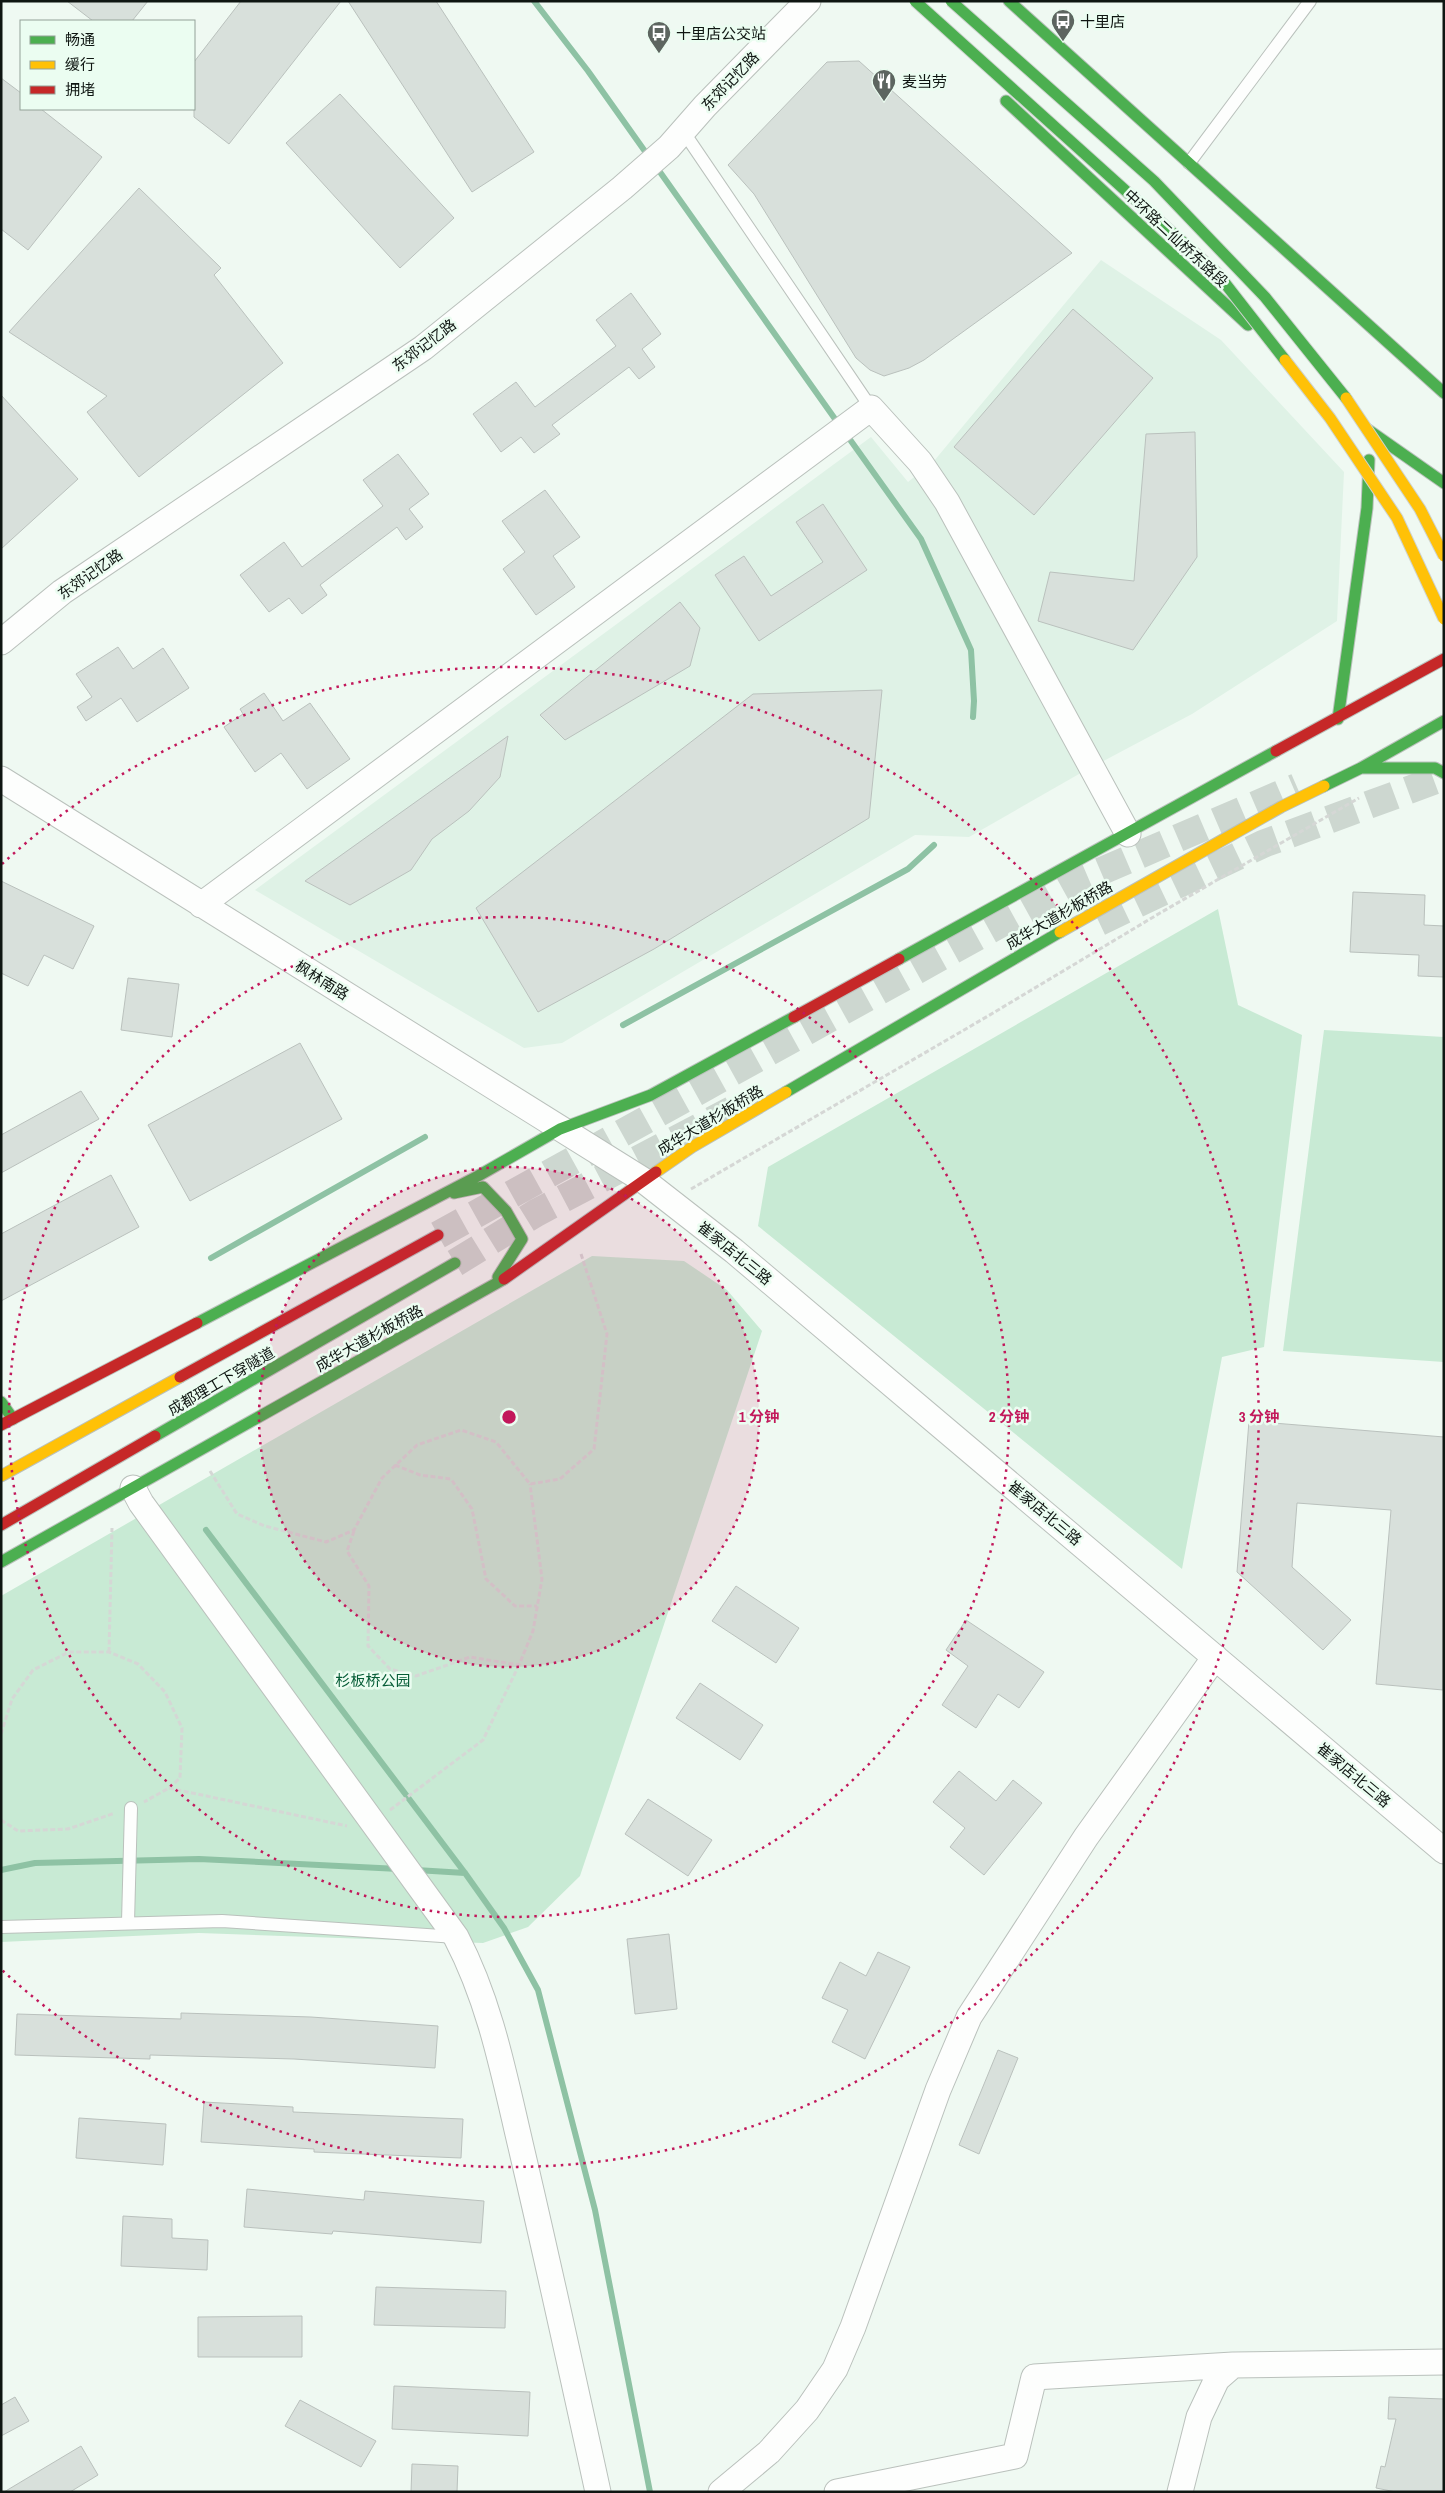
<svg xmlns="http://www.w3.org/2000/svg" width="1445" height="2493" font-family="'Archivo Narrow','Noto Sans SC',sans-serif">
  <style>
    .built { fill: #dff2e6 }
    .green { fill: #c8ead4 }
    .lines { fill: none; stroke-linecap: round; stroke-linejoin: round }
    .stream { stroke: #8ec2a4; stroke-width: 6 }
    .building { fill: #d8e0db; stroke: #bac1bd }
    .primary-tunnel { stroke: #cdd7d0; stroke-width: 28; stroke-dasharray: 28 14; stroke-linecap: butt }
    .lane-casing { stroke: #bac1bc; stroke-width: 14 }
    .street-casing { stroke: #bac1bc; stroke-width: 27 }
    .fast-casing { stroke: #bac1bc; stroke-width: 13 }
    .slow-casing { stroke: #bac1bc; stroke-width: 13 }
    .jam-casing { stroke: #bac1bc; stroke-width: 13 }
    .path { stroke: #d5d7d5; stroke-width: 3; stroke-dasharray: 5 2.5; stroke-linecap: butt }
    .lane { stroke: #fdfefd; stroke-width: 12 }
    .street { stroke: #fdfefd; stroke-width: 25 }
    .fast { stroke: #4caf50; stroke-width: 11 }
    .slow { stroke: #ffc107; stroke-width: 11 }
    .jam { stroke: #c62828; stroke-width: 11 }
    .fast-bridge-casing { stroke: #ced3cf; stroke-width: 13; stroke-linecap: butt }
    .slow-bridge-casing { stroke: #ced3cf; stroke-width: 13; stroke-linecap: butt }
    .fast-bridge { stroke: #4caf50; stroke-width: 11 }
    .slow-bridge { stroke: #ffc107; stroke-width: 11 }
    .ring { fill: none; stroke: #c2185b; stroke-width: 2.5; stroke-dasharray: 2.5 5 }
    .labels { text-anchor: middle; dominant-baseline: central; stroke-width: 5; stroke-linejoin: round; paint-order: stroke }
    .poi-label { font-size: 15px; fill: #0f1612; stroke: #ebfdf1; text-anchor: start }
    .street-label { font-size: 15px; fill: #0f1612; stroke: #ebfdf1 }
    .park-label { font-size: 15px; fill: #065d37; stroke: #ebfdf1 }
    .centre { fill: #c2185b; stroke: #ebfdf1; stroke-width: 2.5 }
    .ring-label { font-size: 15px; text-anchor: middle; font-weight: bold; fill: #c2185b; stroke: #ebfdf1; stroke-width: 5; stroke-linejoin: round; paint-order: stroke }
  </style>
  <rect width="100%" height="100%" fill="#eff9f2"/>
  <path class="built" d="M1101,260L1221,340L1344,472L1337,621L1192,714L1079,774L969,837L915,835L562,1043L524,1048L255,890L871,437L908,482L934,461Z"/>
  <path class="green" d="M1218,909L1238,1005L1302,1035L1264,1347L1222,1357L1182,1569L758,1226L768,1167Z
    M1324,1030L1444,1037V1362L1283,1351Z
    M592,1256L684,1261L727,1290L762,1331L580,1876L528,1927L483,1943L199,1933L1,1942V1596Z"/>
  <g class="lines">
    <path class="stream" d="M534,1L588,71L649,157
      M655,165L840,426
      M846,434L921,539L971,650L974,701L973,717
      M623,1025L908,869L934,845
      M211,1258L425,1137
      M206,1530L465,1873L504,1928L538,1990L595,2210L650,2492
      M1,1870L35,1863L199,1859L399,1869
      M416,1870L465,1873"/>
  </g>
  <path class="building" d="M67,1H148L132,21H93Z
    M241,1H341L229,144L194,117V62Z
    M348,1H436L534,152L472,192Z
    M859,61L1072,253L924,360L909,368L884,376L870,370L856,358L754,194L728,165L827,62Z
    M1,78L21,93V109H41L102,157L28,250L1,229Z
    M340,94L454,218L400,268L286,143Z
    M139,188L221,268L214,275L283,363L139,477L87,412L107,396L9,332Z
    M631,293L661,334L642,349L655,367L639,379L629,367L552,425L560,434L534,453L521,437L501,452L473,414L516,382L535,407L616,346L596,320Z
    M1073,309L1153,378L1034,515L954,447Z
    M1,395L78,479L1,549Z
    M1195,432L1197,557L1133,650L1038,621L1050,572L1134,581L1146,434Z
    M398,454L429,494L409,509L423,527L406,540L397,527L320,585L327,595L302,614L289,598L269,612L240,575L284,542L302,567L383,506L363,480Z
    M545,490L580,537L553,556L575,587L536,615L503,569L525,552L502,521Z
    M823,504L867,570L759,641L715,575L744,556L771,596L823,562L796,522Z
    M680,602L700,628L690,666L565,740L540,715Z
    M118,647L133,669L163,648L189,688L137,722L121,698L86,721L77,707L92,697L76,674Z
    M882,690L869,818L654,949L538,1012L476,908L753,694Z
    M264,693L283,721L310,703L350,759L307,789L281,753L255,772L224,727L243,714L240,709Z
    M508,736L500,777L469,811L432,839L411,870L350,905L305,881Z
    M1,881L94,926L73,969L44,955L28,986L1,973Z
    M1353,892L1425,895L1424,925L1444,926V977L1418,976L1419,955L1350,952Z
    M128,978L179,984L172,1037L121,1030Z
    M300,1043L342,1119L190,1201L148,1125Z
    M81,1091L99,1119L1,1173V1135Z
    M111,1175L139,1227L1,1301V1234Z
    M1249,1421L1444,1437L1443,1690L1376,1684L1391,1510L1297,1503L1292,1567L1351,1620L1323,1650L1237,1572Z
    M736,1586L799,1628L776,1663L712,1621Z
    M966,1620L1044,1672L1019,1708L998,1694L976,1728L942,1705L968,1666L946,1650Z
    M700,1683L763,1725L740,1760L676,1718Z
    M959,1771L996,1801L1013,1780L1042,1803L984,1875L950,1847L965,1828L933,1802Z
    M648,1799L712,1840L688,1876L625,1834Z
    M669,1934L677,2009L635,2014L627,1939Z
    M878,1952L910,1967L865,2059L832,2042L848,2010L822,1998L840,1962L866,1976Z
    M181,2013L311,2017L438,2026L435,2068L294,2059L150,2055V2059L15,2055L17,2014L181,2019Z
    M998,2050L1018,2058L979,2154L959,2145Z
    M204,2102L293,2107V2112L463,2119L461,2158L314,2152V2149L201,2142Z
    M79,2118L166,2124L163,2165L76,2158Z
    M247,2189L364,2200L365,2191L484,2201L481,2243L333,2231L332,2234L244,2227Z
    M123,2216L172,2219V2238L208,2240L207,2270L121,2266Z
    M376,2287L506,2291L505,2328L374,2325Z
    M302,2316V2357H198V2317Z
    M394,2386L530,2392L528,2436L392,2429Z
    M15,2397L29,2421L1,2436V2405Z
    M1389,2397L1444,2399V2492H1396L1376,2488L1381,2466L1385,2467L1396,2419H1388Z
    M300,2400L376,2441L361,2467L285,2426Z
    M81,2446L98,2475L70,2492H4Z
    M412,2464L458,2466L457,2492H411Z"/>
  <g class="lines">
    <path class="primary-tunnel" d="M1099,922L1263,844L1444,777
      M438,1235L1076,882L1297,787
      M455,1263L536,1213L732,1110"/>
    <g class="lane-casing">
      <path id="lane" d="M683,131L871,408
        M1189,163L1310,1
        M128,1922L131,1808
        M1,1927L222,1921L456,1937"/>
    </g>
    <g class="street-casing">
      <path id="street" d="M1,642L62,592L423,348L622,188L669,147L705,106L808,1
        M1,779L643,1180L734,1251L1444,1851
        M201,905L871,408L920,462L947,502L1128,834
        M133,1488L141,1503L456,1937C491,2004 504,2075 521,2147C548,2262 573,2377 598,2492
        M721,2492L769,2452L807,2410L835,2369L853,2327L938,2090L969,2017L1086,1837L1215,1657
        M837,2492L1015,2456L1034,2377L1233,2365
        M1180,2492L1199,2417L1217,2379L1233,2365L1444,2362"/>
    </g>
    <g class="fast-casing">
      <path id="fast" d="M1009,1L1444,393
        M1006,101L1248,325
        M1367,429L1444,483
        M1338,719L1367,508L1369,460
        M1363,768H1435L1444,773
        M1324,786L1361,768L1444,721
        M899,959L1276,751
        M786,1092L1060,932
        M454,1193L483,1187L506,1211L522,1239L498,1277
        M197,1323L478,1176L560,1129L651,1095L794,1017
        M1,1402L13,1419
        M155,1436L455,1263
        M1,1562L504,1279"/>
    </g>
    <g class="slow-casing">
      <path id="slow" d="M1060,932L1281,807L1324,786
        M656,1172L692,1147L786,1092
        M1,1476L180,1377"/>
    </g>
    <g class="jam-casing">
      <path id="jam" d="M1276,751L1444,659
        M794,1017L899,959
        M504,1279L656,1172
        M180,1377L438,1235
        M1,1425L197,1323
        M1,1525L155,1436"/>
    </g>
    <path class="path" d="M691,1189L988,1016L1160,913L1359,798
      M395,1465L420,1475L451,1479L472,1509L486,1579L515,1606H537
      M210,1471L237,1514L265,1526L326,1542L354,1530L382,1478L417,1445L461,1430L496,1442L530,1484L560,1479L594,1449L607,1334L581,1254
      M354,1531L347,1551L369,1586L368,1646L390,1669L416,1676L470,1657L519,1665L533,1631L542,1579L530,1484
      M109,1652L112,1528
      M1,1734L12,1699L33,1670L69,1652H109L138,1664L165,1692L182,1728L180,1778L169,1788L144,1802
      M169,1788L347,1826
      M390,1810L483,1740L519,1665
      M1,1820L18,1831L68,1829L115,1813"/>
    <use href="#lane" class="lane"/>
    <use href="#street" class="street"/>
    <use href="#fast" class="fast"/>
    <use href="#slow" class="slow"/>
    <use href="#jam" class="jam"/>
    <g class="fast-bridge-casing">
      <path id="fast-bridge" d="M915,1L1217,273L1285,360
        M951,1L1154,181L1265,297L1346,398"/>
    </g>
    <g class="slow-bridge-casing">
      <path id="slow-bridge" d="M1285,360L1330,418L1397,518L1444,619
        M1346,398L1420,509L1444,556"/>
    </g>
    <use href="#fast-bridge" class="fast-bridge"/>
    <use href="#slow-bridge" class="slow-bridge"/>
  </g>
  <circle cx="509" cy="1417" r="250" fill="#c2185b" fill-opacity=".12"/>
  <g class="ring">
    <circle cx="509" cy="1417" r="250"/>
    <circle cx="509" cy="1417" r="500"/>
    <path d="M2 864A750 750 0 1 1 2 1970"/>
  </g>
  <defs>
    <g id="bus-pin" transform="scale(1.25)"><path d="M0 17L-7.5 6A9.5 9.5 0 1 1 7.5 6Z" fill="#5d6560" stroke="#ebfdf1"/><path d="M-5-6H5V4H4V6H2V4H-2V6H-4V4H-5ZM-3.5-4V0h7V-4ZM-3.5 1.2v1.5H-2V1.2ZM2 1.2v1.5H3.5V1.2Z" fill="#fff"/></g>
    <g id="restaurant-pin" transform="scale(1.25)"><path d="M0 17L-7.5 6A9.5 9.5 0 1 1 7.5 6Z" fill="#5d6560" stroke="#ebfdf1"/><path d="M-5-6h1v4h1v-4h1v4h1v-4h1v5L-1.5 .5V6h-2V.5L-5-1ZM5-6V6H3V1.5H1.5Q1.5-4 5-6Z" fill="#fff"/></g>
  </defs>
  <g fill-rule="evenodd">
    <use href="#bus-pin" x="1063" y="21"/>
    <use href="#bus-pin" x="659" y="33"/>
    <use href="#restaurant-pin" x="884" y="81"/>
  </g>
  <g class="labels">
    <g class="poi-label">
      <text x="1080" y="21">十里店</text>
      <text x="676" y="33">十里店公交站</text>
      <text x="902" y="81">麦当劳</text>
    </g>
    <g class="street-label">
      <text transform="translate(730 81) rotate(-46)">东郊记忆路</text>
      <text transform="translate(1176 238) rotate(43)">中环路二仙桥东路段</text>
      <text transform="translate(424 345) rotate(-37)">东郊记忆路</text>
      <text transform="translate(90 574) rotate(-35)">东郊记忆路</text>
      <text transform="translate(1059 915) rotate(-30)">成华大道杉板桥路</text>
      <text transform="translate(322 980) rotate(32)">枫林南路</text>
      <text transform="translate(710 1120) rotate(-31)">成华大道杉板桥路</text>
      <text transform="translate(735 1253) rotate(39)">崔家店北三路</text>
      <text transform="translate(369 1338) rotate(-29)">成华大道杉板桥路</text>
      <text transform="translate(221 1381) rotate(-30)">成都理工下穿隧道</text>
      <text transform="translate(1045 1513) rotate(40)">崔家店北三路</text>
      <text transform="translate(1354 1775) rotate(40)">崔家店北三路</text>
    </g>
    <g class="park-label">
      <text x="373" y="1680">杉板桥公园</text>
    </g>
  </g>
  <circle cx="509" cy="1417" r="8" class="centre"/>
  <g class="ring-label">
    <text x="759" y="1422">1 分钟</text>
    <text x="1009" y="1422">2 分钟</text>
    <text x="1259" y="1422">3 分钟</text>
  </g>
  <rect width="1445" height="2493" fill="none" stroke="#0f1612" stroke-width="5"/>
  <rect x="20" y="20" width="175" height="90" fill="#ebfdf1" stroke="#93a198"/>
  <rect x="30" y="36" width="25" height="8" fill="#4caf50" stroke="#93a198"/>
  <text x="65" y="45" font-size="15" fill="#0f1612">畅通</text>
  <rect x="30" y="61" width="25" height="8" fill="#ffc107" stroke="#93a198"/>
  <text x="65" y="70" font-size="15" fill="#0f1612">缓行</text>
  <rect x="30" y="86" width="25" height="8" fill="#c62828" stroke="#93a198"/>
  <text x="65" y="95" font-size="15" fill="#0f1612">拥堵</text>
</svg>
